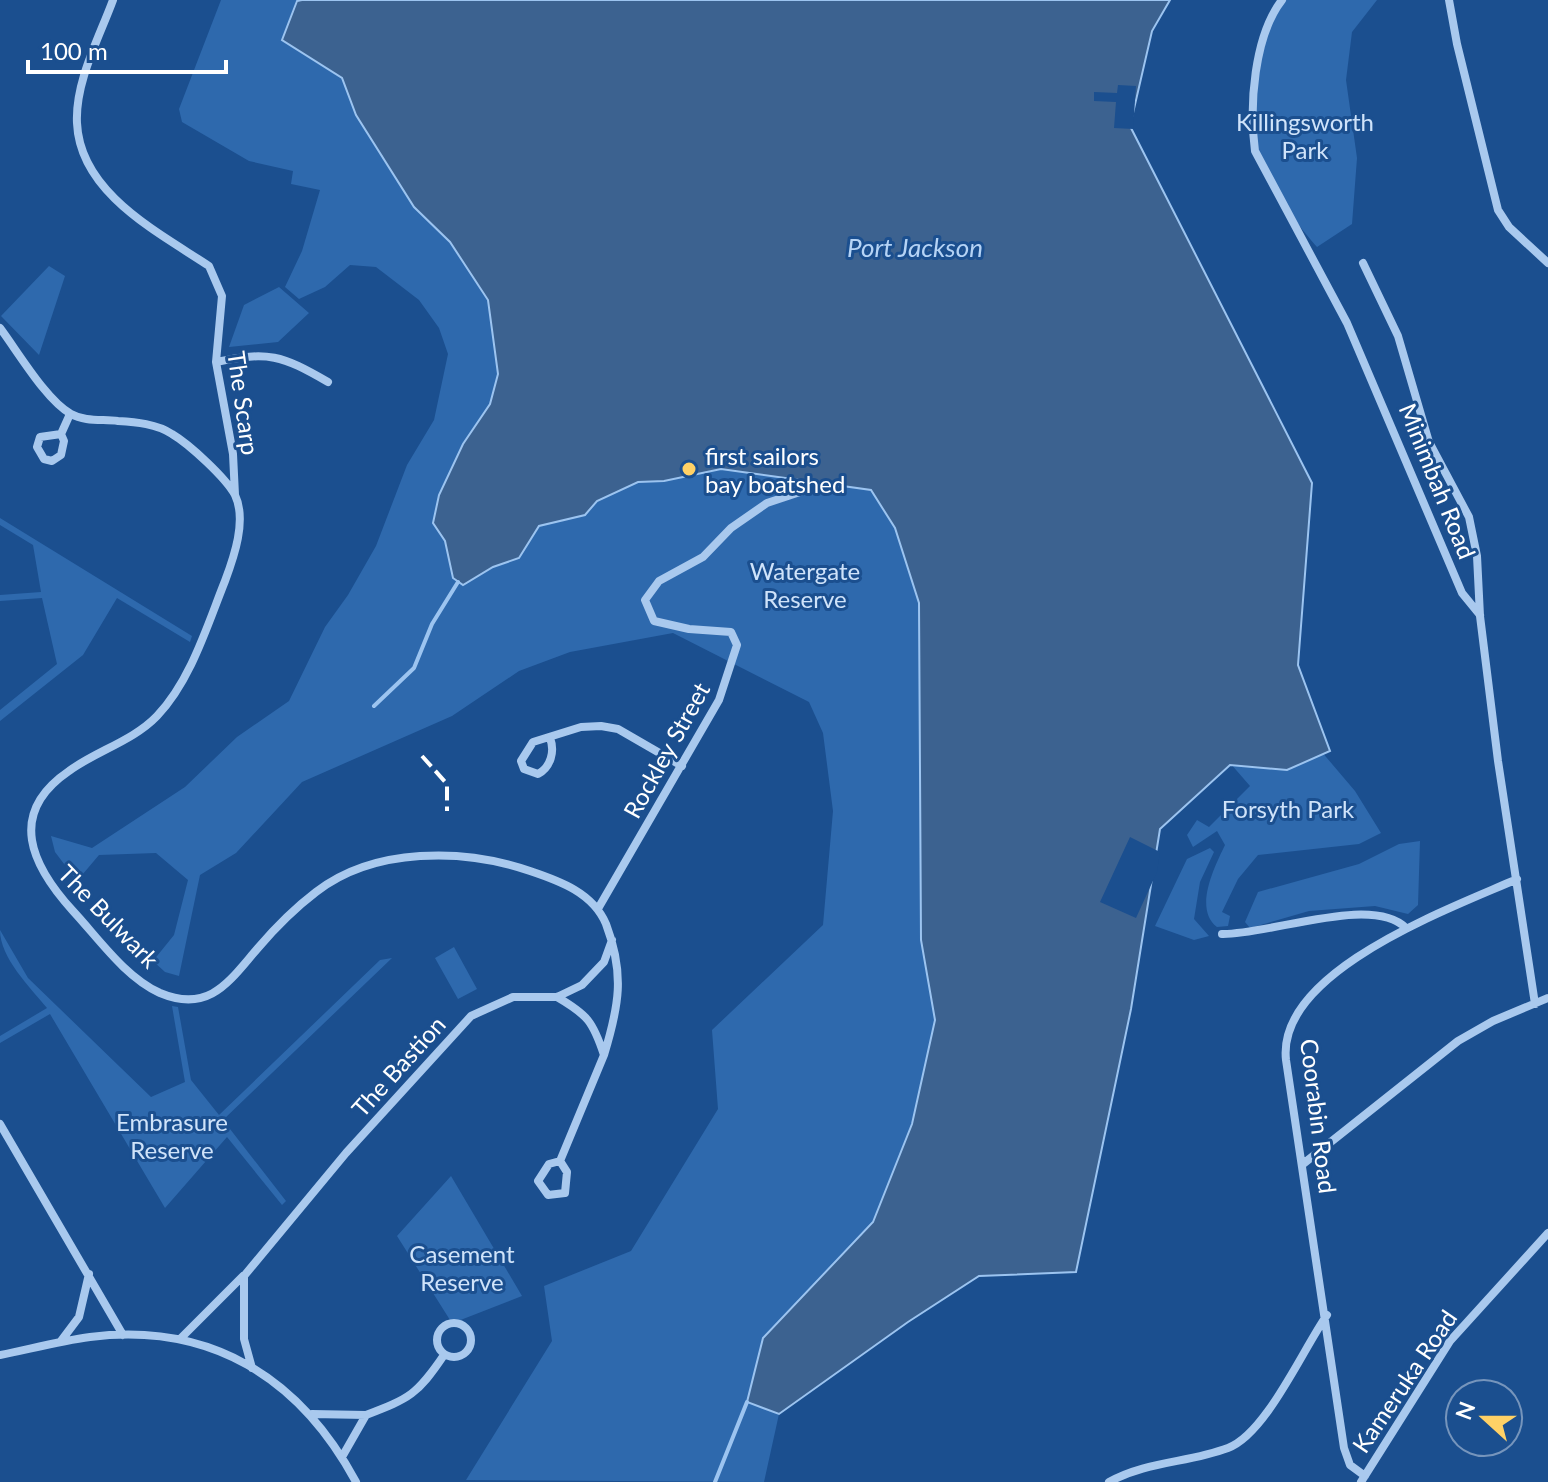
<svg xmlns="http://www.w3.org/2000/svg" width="1548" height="1482" font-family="Lato,sans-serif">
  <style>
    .green { fill: #2e69ad }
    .water { fill: #3c6290; stroke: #9cc4f0; stroke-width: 2 }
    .pier { fill: #1b4f8f }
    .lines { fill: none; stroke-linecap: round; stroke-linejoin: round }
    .stream { stroke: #9cc4f0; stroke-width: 4 }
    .street { stroke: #a9c9ee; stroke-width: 8 }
    .rail { stroke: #fff; stroke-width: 4; stroke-dasharray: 14 6; stroke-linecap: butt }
    .poi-dot { fill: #ffd166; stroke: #1b4f8f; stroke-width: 3 }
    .labels { text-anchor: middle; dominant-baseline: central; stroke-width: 6; stroke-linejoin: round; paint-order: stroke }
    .park-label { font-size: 24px; fill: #cfe3fa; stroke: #1b4f8f }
    .street-label { font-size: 24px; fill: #fff; stroke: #1b4f8f }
    .poi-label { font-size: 24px; fill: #fff; stroke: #1b4f8f; text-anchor: start }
    .water-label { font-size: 26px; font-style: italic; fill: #b5d3f5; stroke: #1b4f8f }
  </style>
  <rect width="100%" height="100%" fill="#1b4f8f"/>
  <path class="green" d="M221,0H302L296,1L282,40L342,78L356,115L414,207L450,242L488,300L498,374L490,404L463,444L445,541L453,578L463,585L493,567L519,558L539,526L585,515L597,501L638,482L664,481L721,469L871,490L895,528L919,603L921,940L935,1020L912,1124L873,1222L763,1338L747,1401L779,1414L764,1482L466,1480L552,1341L544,1286L631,1251L718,1109L712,1030L823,925L833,811L823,733L809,702L673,633L570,652L519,671L452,716L302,782L236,853L200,875L179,976L165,972L153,961L174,935L188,880L156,853L99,855L77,881L55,852L51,836L92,848L185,787L237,737L289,701L325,627L348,595L376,546L407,465L434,420L448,354L439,328L419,300L376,267L350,265L325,287L299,299L285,287L302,251L320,190L291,184L293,171L249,161L182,122L179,109Z
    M1283,0H1377L1352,32L1346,80L1357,158L1352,224L1317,247C1298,225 1259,177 1255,148C1250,109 1258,31 1283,0Z
    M49,266L65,276L39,355L1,316Z
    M279,287L309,313L278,342L229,347L244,305Z
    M0,518L192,636L190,642L117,598L83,655L0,721V710L57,664L42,598L0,601V595L41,592L33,545L0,525Z
    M1321,751L1355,791L1381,833L1359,844L1258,855L1238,879L1222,912L1230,916L1228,926L1217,927C1193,909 1215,866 1225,845L1217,831L1193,847L1187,835L1197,820L1209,827L1250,786L1230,763Z
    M1420,841L1418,905L1408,914L1375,906L1309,911L1250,928L1245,922L1258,892L1359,864L1399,844Z
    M1210,848L1214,852L1200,882L1194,919L1209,936L1194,940L1155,926L1187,859Z
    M0,930L28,978L151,1097L185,1082L172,1006L178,1007L191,1080L219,1115L380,960L392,958L223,1120L286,1201L282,1205L227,1137L165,1208L50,1014L0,1043V1036L47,1008C30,987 0,958 0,930Z
    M454,947L477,989L458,999L435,958Z
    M451,1176L522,1296L458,1321L450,1320L397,1236Z"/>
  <path class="water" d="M302,0H1170L1152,31L1130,126L1312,483L1298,665L1330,751L1287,770L1230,765L1160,829L1131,1009L1076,1272L979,1276L908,1322L779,1414L747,1402L763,1338L873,1222L912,1124L935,1020L921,940L919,603L895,528L871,490L721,469L664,481L638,482L597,501L585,515L539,526L519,558L493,567L463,585L453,578L445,541L433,523L439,495L463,444L490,404L498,374L488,300L450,242L414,207L356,115L342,78L282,40L297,1Z"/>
  <path class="pier" d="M1118,85L1136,86L1133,129L1114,128L1116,102L1094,101V92L1117,93Z
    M1130,837L1160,852L1157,872L1136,918L1100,902Z"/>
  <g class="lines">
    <path class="stream" d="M374,706L414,668L432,624L458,582
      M715,1482L747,1402"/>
    <path class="street" d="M113,0C99,38 75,82 77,123C80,193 158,232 209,266L222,296L216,362L233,454L235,495
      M1282,0C1254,36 1249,106 1255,151L1347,323L1462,593L1480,615
      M1449,0L1457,44L1498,210L1509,227L1548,263
      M1363,263L1398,336L1429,442L1469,517L1477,556L1480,616L1498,761L1535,1004
      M0,328C18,352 46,400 71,414C85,422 103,419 118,421C136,422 157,424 172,434C189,444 226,478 235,495C247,520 234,557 225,581C207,626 191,680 157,716C133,741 96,751 69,771C6,814 32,866 73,911C99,939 125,977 160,993C210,1014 230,980 258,948C275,928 295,908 316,892C374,847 464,848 530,871C560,881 593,893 606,924C625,974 619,1006 604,1055
      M216,362C269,351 281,355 328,382
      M61,434L40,437L37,447L44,459L52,461L61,455L64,441L61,434L70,414
      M550,738C555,751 551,767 538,774L524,769L521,761L533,742L581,727L601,726L618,729L682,766
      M599,907L719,700L737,645L731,632L689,629L654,621L645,600L659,581L703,557L731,528L767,503L821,485
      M1222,934C1270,935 1372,894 1406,928
      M557,997C588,1015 593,1022 604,1055L560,1161L567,1172L565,1193L548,1195L538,1181L549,1164L560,1161
      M0,1124L123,1335
      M1303,1164L1458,1041L1493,1021L1548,998
      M437 1340a17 17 0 1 1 34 0a17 17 0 1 1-34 0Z
      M180,1339L243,1276
      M61,1341L79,1317L89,1274
      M0,1355C30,1349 60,1341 90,1337C211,1322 300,1378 356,1482
      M252,1368L244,1339V1276L346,1153L471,1016L513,997H557L582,985L604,962L612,940
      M312,1414L366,1415L342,1457
      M366,1415C410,1398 417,1395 444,1355
      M1365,1476L1350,1465L1344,1448L1286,1060C1276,971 1452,908 1517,879
      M1109,1482C1147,1461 1188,1463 1228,1448C1266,1434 1303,1349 1327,1315
      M1361,1482L1450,1341L1548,1233"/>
    <path class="rail" d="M422,756L447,784V811"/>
  </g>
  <circle class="poi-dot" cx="689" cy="469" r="8"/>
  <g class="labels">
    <g class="park-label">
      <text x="1305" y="121">Killingsworth<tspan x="1305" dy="28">Park</tspan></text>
      <text x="805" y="570">Watergate<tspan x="805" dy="28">Reserve</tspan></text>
      <text x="1288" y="808">Forsyth Park</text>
      <text x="172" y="1121">Embrasure<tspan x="172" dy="28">Reserve</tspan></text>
      <text x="462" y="1253">Casement<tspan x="462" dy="28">Reserve</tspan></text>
    </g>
    <g class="street-label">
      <text transform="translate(244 403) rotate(82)">The Scarp</text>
      <text transform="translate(1438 481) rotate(68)">Minimbah Road</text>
      <text transform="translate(666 750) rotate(-61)">Rockley Street</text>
      <text transform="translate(109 916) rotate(46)">The Bulwark</text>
      <text transform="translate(398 1066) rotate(-48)">The Bastion</text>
      <text transform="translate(1319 1116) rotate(83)">Coorabin Road</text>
      <text transform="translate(1404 1381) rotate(-56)">Kameruka Road</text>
    </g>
    <g class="poi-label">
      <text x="705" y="455">first sailors<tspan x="705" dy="28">bay boatshed</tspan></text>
    </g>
    <g class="water-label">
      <text x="915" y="247">Port Jackson</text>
    </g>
  </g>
  <g transform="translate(1484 1418) rotate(291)"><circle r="38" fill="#1b4f8f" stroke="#7695bc" stroke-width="2"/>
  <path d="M0-6L14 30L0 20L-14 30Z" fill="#ffd166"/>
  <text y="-12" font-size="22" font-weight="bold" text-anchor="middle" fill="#ffffff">N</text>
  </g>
  <path d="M28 60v12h198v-12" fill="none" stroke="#ffffff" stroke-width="4"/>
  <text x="40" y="60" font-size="24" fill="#ffffff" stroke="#1b4f8f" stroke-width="6" paint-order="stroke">100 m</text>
</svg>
